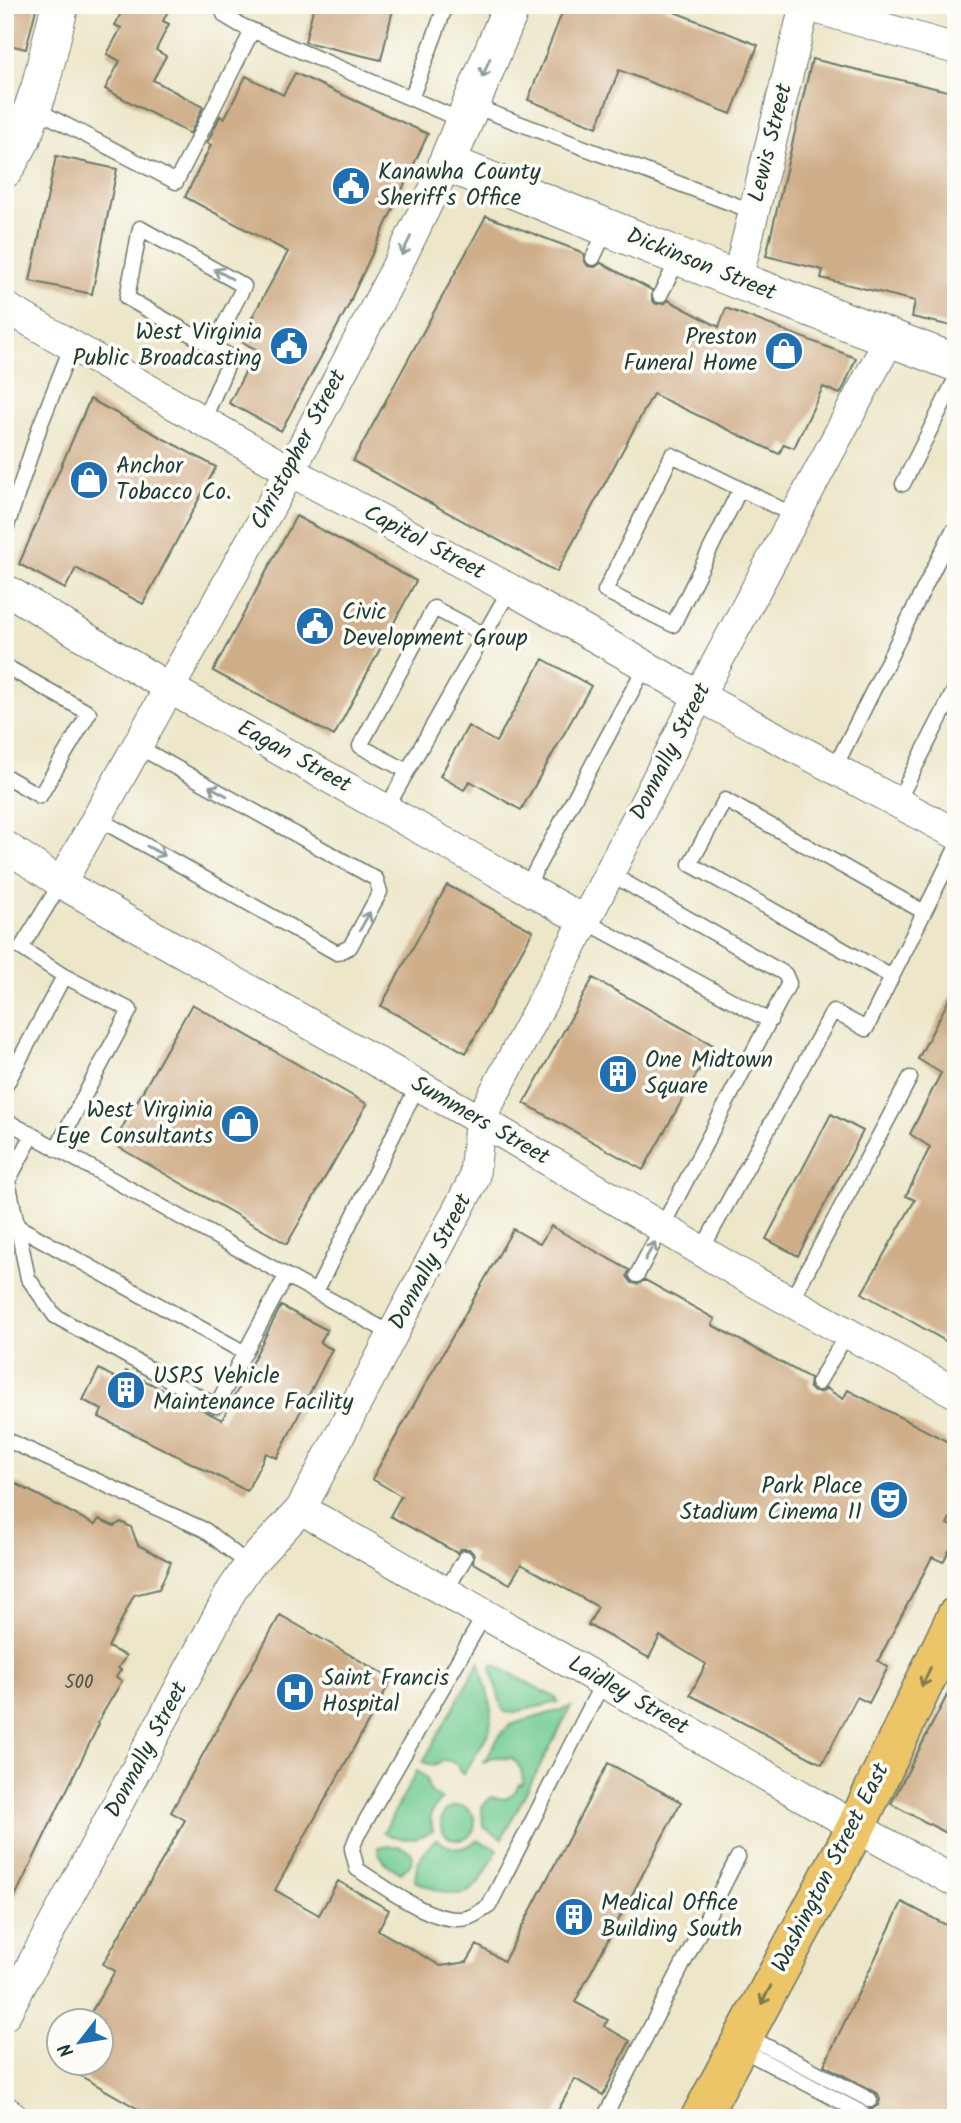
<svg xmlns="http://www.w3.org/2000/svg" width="961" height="2123" font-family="Kalam,sans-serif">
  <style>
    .green { fill: #72cc92; stroke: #488463; stroke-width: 2 }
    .building { fill: #cfad88 }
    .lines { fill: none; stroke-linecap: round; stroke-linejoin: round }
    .service-casing { stroke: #677868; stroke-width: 17 }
    .minor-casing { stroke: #677868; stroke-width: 32 }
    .tertiary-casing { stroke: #677868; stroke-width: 39 }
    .primary-casing { stroke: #677868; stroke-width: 41 }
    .service { stroke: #fff; stroke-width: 14 }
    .minor { stroke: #fff; stroke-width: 30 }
    .tertiary { stroke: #fff; stroke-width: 37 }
    .primary { stroke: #edc569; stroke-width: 38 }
    .oneway { stroke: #8f9e9a }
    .oneway2 { stroke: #7c7a4c }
    .labels { text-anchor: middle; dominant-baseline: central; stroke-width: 7; stroke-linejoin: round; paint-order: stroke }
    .number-label { font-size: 19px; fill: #4b5949 }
    .street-label { font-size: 23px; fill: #1f3d34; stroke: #fdfcf7 }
    .poi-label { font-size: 23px; fill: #1f3d34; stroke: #fdfcf7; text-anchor: start }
  </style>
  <rect width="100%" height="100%" fill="#fdfcf7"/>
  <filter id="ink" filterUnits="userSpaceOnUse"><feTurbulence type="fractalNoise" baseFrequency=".0143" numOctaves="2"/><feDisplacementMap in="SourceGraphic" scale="14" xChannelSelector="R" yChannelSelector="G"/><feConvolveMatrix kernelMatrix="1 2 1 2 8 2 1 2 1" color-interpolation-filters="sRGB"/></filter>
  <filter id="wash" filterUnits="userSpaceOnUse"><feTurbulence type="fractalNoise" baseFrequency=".00686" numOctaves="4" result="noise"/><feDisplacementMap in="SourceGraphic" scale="28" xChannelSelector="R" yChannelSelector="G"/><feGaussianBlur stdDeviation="1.57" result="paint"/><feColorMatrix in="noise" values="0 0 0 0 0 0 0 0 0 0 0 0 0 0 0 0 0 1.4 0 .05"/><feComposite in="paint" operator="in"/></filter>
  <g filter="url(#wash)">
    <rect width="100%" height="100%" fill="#ede6c9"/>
    <path class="green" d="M479,1662C483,1677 489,1694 491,1710C494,1734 475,1755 463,1774L458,1769L459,1766L450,1761L442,1760L440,1763L434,1766L423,1762Z
      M493,1664L556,1698L558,1702L511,1713L505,1712L502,1708L491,1668Z
      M571,1707L502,1838L483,1827L482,1807L491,1797L505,1799L515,1792L519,1784H523C523,1772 520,1764 510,1757L508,1759C498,1755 491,1757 483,1763L500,1735L510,1725Z
      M417,1771L427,1778C427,1790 432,1795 442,1799C430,1810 429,1815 433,1831C414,1842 402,1840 383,1833Z
      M441 1823a17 17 0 1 1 34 0a17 17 0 1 1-34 0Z
      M437,1839C450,1850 464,1852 476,1840L498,1849C472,1899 468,1904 415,1881C416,1861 423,1851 437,1839Z
      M398,1846L411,1852L413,1858L410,1865L401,1873L388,1865L378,1853V1847Z"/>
    <g id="blocks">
      <path class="building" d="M5,5H37L26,49L5,44Z
        M125,5H171L163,21L169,24L156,50L166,56L153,80L203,107L190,134L105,89L120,61L107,54L121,28L115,25Z
        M314,5H394L381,60L305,42Z
        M565,5H657L758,45L731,114L619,70L597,127L528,100Z
        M812,59L956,93V327L912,317L915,301L821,278L823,270L766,256Z
        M295,73L428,134L350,301H351L281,431L229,403L257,350L242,342L252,325L249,323L288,252L185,197L211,145L207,143L220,116L224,119L246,76L283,95Z
        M56,156L117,169L92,294L30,281Z
        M486,216L579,251L584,254V260L588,266L595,267L601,263L652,290V300L656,304L665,303L668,300L719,327L726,308L856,358L845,385L840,394L823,387L794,448L784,444L779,454L653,394L557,572L353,461Z
        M90,399L216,467L143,604L76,568L65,589L19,564Z
        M296,516L416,581L334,736L213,671Z
        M543,659L591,686L521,810L470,781L464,790L440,776L468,726L496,742Z
        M447,885L533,931L466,1053L381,1006Z
        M593,978L713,1045L643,1170L524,1103Z
        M956,986V1347L862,1293L915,1200L906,1196L930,1147L910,1134L941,1073L918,1059Z
        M192,1004L367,1104L287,1244L113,1144Z
        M831,1114L863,1131L798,1256L766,1239Z
        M551,1226L629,1270L627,1276L632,1283L638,1284L645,1280L715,1319L712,1325L810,1378L809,1387L814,1392H822L826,1388L843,1399L848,1390L956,1446V1507L947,1524L956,1528V1538L943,1562L932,1557L878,1661L888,1667L869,1703L857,1697L822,1764L690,1695L706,1664L660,1636L649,1658L588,1625L598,1607L521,1564L510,1584L473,1563L474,1554L469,1549H461L457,1553L390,1516L401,1496L372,1479L513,1229L540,1244Z
        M281,1306L327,1330L320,1343L332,1349L277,1458L266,1453L247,1491L99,1417L102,1410L83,1400L99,1369L121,1381L126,1371L222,1420Z
        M5,1478L95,1525L99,1519L114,1526L121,1522L131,1527L138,1545L171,1562L159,1589L134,1595L108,1647L126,1656L118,1668L121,1670L116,1677L122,1681L97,1723L99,1724L5,1917Z
        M280,1615L392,1679L275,1890L319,1915L338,1881L389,1910L378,1930L441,1966L467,1962L477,1945L504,1961L608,1763L681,1802L575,2002L608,2020L604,2026L630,2041L603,2095L575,2079L554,2118H154L62,2065L102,2063V2021H86L115,1971L103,1964L185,1820L171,1812Z
        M956,1678V1838L891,1804Z
        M902,1902L956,1930V2118H873L872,2109L878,2105L880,2100L878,2094L824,2065Z"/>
    </g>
  </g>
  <g filter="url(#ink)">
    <use href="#blocks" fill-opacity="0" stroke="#677868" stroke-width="2"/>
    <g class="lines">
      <g class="service-casing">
        <path id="service" d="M220,5L225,16L240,25L463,121
          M411,99L446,5
          M471,105L754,212
          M33,108L176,182L252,31
          M593,258L607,228
          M660,295L679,258
          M203,421L231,357L127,298L140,228L244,286L213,347
          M903,484L956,378
          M740,489L673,625L605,591L672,455L795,516
          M5,532L40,426L72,345
          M5,666L89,713L40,796L5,776
          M834,769L952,532
          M407,771L360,746L434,608L483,634
          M897,803L956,687
          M386,809L510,589
          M97,818L337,953L350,947L380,892L376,879L137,746
          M609,873L785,974L789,983L637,1275
          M61,883L21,948L64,976
          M526,888L646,665
          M585,921L770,1021
          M892,977L690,864L725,800L924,912
          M5,1087L64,976L130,1010L56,1149
          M5,1120L392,1334
          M32,1136L8,1181L28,1278L55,1316L216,1406L286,1276
          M17,1226L245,1353
          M701,1251L833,1011L866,1029L956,848
          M316,1292L418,1085
          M791,1301L910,1078
          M818,1383L848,1332
          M5,1439L205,1530L249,1565
          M445,1592L465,1558
          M485,1614L357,1836L352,1849L357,1869C383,1886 438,1929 470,1917C477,1914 483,1910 489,1906L603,1682
          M747,2036L870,2100
          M739,2048L864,2114
          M604,2118L738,1857"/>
      </g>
      <g class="minor-casing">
        <path id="minor" d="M805,5L956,49
          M737,280L805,5
          M5,307L290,471L510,589L699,696L956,834
          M5,589L169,688L585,921
          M5,846L61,883L166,943L480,1120L739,1273L956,1393
          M61,883L290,471L391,278L447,163
          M301,1509L856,1827L956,1882
          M5,2015L232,1590L249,1565L301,1509L474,1179L480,1120L585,921L699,696L890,338"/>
      </g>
      <g class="tertiary-casing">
        <path id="tertiary" d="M512,5L447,163L737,280L956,363
          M5,169L22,139L40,87L60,5
          M5,2115L9,2118"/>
      </g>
      <g class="primary-casing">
        <path id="primary" d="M700,2118L856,1827L956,1616"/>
      </g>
      <use href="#service" class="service"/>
      <use href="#minor" class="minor"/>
      <use href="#tertiary" class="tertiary"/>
      <use href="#primary" class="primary"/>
    </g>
    <defs><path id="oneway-shaft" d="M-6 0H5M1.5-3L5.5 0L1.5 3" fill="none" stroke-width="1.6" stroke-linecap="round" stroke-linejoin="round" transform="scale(1.75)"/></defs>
    <g class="oneway">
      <use href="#oneway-shaft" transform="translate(486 68) rotate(112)"/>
      <use href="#oneway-shaft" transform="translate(406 246) rotate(116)"/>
      <use href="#oneway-shaft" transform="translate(223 274) rotate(-151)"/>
      <use href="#oneway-shaft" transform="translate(218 791) rotate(-151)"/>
      <use href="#oneway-shaft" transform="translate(156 851) rotate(29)"/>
      <use href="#oneway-shaft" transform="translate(365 921) rotate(-61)"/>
      <use href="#oneway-shaft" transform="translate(650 1251) rotate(-61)"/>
    </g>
    <g class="oneway2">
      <use href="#oneway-shaft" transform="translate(926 1677) rotate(115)"/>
      <use href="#oneway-shaft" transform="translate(766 1995) rotate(118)"/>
    </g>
  </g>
  <defs>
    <g id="civic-disc" transform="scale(2.0125)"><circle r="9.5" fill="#1f6fb2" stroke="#fdfcf7"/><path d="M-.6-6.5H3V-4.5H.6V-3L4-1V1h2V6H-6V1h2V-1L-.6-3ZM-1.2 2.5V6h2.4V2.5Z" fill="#fff"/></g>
    <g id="shop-disc" transform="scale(2.0125)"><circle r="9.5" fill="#1f6fb2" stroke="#fdfcf7"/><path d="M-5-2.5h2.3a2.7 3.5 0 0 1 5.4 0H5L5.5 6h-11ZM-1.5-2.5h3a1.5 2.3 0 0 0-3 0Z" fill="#fff"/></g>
    <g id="building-disc" transform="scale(2.0125)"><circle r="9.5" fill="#1f6fb2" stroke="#fdfcf7"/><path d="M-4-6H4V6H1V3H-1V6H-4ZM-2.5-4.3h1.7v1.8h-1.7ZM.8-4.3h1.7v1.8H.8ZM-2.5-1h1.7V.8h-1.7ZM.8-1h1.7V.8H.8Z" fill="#fff"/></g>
    <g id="theatre-disc" transform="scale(2.0125)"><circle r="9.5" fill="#1f6fb2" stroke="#fdfcf7"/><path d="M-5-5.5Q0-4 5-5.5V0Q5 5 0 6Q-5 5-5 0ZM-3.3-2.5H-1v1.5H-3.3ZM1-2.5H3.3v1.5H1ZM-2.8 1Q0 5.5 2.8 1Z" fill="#fff"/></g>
    <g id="hospital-disc" transform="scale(2.0125)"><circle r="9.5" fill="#1f6fb2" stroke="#fdfcf7"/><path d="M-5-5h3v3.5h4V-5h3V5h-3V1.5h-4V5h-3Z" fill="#fff"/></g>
  </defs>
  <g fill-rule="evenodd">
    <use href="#civic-disc" x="351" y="186"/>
    <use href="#civic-disc" x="289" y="346"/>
    <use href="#shop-disc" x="784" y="351"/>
    <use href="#shop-disc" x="89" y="480"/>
    <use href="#civic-disc" x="315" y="626"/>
    <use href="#building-disc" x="618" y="1074"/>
    <use href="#shop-disc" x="240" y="1124"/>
    <use href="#building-disc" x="126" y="1390"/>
    <use href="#theatre-disc" x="889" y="1500"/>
    <use href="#hospital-disc" x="295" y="1692"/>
    <use href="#building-disc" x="574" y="1917"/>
  </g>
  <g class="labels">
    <g class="number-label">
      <text x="79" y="1683">500</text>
    </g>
    <g class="street-label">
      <text transform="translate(771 143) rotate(-76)">Lewis Street</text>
      <text transform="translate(701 265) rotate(22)">Dickinson Street</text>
      <text transform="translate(299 450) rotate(-62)">Christopher Street</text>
      <text transform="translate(424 543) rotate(28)">Capitol Street</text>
      <text transform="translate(671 752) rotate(-63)">Donnally Street</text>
      <text transform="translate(294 757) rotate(29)">Eagan Street</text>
      <text transform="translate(480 1121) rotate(30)">Summers Street</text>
      <text transform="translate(431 1262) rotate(-62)">Donnally Street</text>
      <text transform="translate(628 1696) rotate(30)">Laidley Street</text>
      <text transform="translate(147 1750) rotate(-62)">Donnally Street</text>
      <text transform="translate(831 1868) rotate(-63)">Washington Street East</text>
    </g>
    <g class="poi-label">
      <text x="378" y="173">Kanawha County<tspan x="378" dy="26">Sheriff's Office</tspan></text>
      <text x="262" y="333" text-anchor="end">West Virginia<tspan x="262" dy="26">Public Broadcasting</tspan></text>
      <text x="757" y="338" text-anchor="end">Preston<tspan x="757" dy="26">Funeral Home</tspan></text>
      <text x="116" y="467">Anchor<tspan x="116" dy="26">Tobacco Co.</tspan></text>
      <text x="342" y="613">Civic<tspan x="342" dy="26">Development Group</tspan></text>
      <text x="645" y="1061">One Midtown<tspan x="645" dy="26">Square</tspan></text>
      <text x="213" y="1111" text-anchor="end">West Virginia<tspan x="213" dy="26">Eye Consultants</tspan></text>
      <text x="153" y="1377">USPS Vehicle<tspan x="153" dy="26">Maintenance Facility</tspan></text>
      <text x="862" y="1487" text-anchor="end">Park Place<tspan x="862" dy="26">Stadium Cinema 11</tspan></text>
      <text x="322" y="1679">Saint Francis<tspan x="322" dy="26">Hospital</tspan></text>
      <text x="601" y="1904">Medical Office<tspan x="601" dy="26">Building South</tspan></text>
    </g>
  </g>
  <rect width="961" height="2123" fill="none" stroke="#fdfcf7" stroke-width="28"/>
  <g transform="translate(80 2042) rotate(239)"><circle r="33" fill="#fdfcf7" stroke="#a4b0a9" stroke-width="2"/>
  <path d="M0-5L12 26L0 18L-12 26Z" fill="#1f6fb2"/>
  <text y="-10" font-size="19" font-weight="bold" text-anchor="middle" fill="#1f3d34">N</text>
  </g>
</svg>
